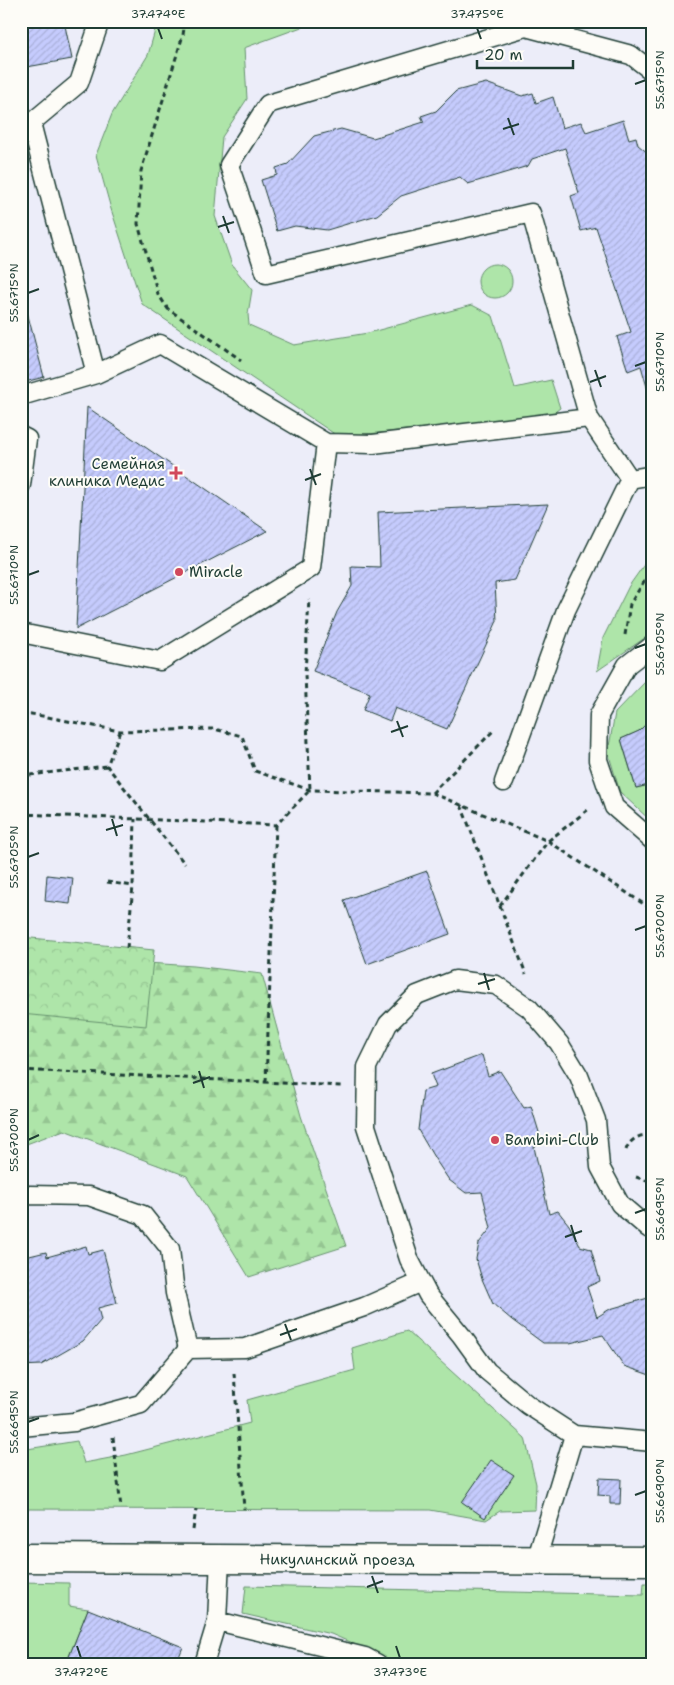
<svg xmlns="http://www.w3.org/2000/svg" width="674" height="1685" font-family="'Shantell Sans',sans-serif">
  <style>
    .grass { fill: #aee5a9; stroke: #66916e }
    .forest { fill: url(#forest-firs); stroke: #66916e }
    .park { fill: url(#park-crowns); stroke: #66916e }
    .building { fill: url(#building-hatch); stroke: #1f3d34 }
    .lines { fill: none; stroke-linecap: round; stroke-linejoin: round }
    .service-casing { stroke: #1f3d34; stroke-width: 21 }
    .tertiary-casing { stroke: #1f3d34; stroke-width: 31 }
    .path { stroke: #1f3d34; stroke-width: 3; stroke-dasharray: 5 4; stroke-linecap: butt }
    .service { stroke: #fdfcf7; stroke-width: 18 }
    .tertiary { stroke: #fdfcf7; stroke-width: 28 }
    .ticks { fill: none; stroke: #1f3d34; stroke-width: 2 }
    .poi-dot { fill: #d1495b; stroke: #fdfcf7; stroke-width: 2 }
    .labels { text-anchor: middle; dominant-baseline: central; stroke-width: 4; stroke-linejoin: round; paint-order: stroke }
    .poi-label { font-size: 15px; fill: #1f3d34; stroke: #fdfcf7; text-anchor: start }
    .street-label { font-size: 15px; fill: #1f3d34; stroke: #fdfcf7 }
    .neatline { fill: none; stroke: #1f3d34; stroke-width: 2 }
    .ticks-label { font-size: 12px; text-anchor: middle; fill: #1f3d34 }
  </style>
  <defs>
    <pattern id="forest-firs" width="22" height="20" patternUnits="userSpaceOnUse" patternTransform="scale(1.25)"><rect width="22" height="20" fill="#aee5a9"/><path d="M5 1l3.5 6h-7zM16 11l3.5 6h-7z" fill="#95c592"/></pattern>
    <pattern id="park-crowns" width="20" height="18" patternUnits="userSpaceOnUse" patternTransform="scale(1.25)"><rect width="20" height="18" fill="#aee5a9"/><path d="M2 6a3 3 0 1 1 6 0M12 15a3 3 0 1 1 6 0" fill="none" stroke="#95c592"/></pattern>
    <pattern id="building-hatch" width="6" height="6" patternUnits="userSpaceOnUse" patternTransform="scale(1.25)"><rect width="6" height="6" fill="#c5cbfd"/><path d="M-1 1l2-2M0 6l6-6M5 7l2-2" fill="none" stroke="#a9afd9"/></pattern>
  </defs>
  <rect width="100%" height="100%" fill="#ecedf9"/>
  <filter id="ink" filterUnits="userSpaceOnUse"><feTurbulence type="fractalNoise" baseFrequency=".02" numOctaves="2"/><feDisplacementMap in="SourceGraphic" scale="10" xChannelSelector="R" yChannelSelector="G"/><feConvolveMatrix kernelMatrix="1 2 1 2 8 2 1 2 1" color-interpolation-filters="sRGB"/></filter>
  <g filter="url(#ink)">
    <path class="grass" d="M156,21H318L244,48L247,99L222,137L215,216L232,265L252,290L248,314L249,325L294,345L368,333L472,305L493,316L515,388L551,380L560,408L551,415L339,437L142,304L111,209L96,155L112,114L148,55L154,34Z
      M478 281a17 17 0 1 1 34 0a17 17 0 1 1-34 0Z
      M653,552L652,633L597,671L603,638L629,586Z
      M653,679V717L639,731L621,739L636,788L653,784V823L620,792L608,752L615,713L646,681Z
      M407,1331L525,1438L536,1484L535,1510L500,1511L486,1520L430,1510L21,1509V1450L77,1441L84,1463L126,1455L250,1423L247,1400L355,1370L352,1348Z
      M21,1582L69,1583V1606L88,1609L66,1664H21Z
      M644,1583H653V1664H400L331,1634L243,1614L246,1586L643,1595Z"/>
    <path class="forest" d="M21,955L194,966L262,974L301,1116L346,1246L249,1277L187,1176L64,1130L21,1146Z"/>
    <path class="park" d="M21,937L154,950L146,1026L21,1014Z"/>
    <path class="building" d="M21,21H64L72,59L21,68Z
      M486,83L522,96L533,93L536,103L553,97L562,128L581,122L586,132L623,120L629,139L636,137L638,145L653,157V408L641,366L628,371L617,337L631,332L596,227L581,231L571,196L579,193L565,148L532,159L528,166L468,184L460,177L401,196L377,215L327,230L295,226L277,231L261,180L277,175L276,168L288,164L314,136L341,129L373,138L424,122L421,116L436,111L456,91Z
      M21,289L44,377L21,383Z
      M87,407L267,531L76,629Z
      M548,504L515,580L495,583L497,621L447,729L395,708L390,721L363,710L370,693L313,671L337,612L352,586L351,566L380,567L378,512Z
      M653,717V784L636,788L621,739L639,731Z
      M427,871L450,934L367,964L344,900Z
      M47,875L73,878L70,904L45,901Z
      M482,1055L488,1076L500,1071L524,1108L531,1106L542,1142L534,1147L549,1214L558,1211L569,1225L580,1246L591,1249L600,1281L587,1287L597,1317L610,1309L648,1298L653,1289V1376L624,1366L603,1335L570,1343H543L512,1320L493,1304L482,1279L476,1259L479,1243L491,1228L482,1192L466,1193L449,1180L435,1159L418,1130L423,1091L436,1087L431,1074Z
      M86,1246L88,1254L103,1250L117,1303L98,1308L101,1320L83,1341L41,1365L21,1366V1258L46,1252L47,1257Z
      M491,1460L514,1475L485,1518L462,1502Z
      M599,1478L621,1479L620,1504H610V1496L598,1495Z
      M88,1609L183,1647L176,1664H66Z"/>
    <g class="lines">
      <g class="service-casing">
        <path id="service" d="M653,72L631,55L526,27L268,104L229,165L266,274L531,213L589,418L630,479L653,475
          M96,374L160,344L326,443L373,444L589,418
          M21,396L96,374L31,123L79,83L100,21
          M21,436L27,439L21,485
          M21,633L160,661L311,568L326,443
          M653,645L627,665L599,715L598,760L614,807L653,841
          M504,782L566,610L630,479
          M21,1197L28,1195L89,1196L143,1215L170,1249L175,1293L188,1349
          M653,1228H648L620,1204L600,1167L596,1120L579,1076L559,1043L529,1008L496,985L455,980L417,995L388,1024L367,1067L366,1126L409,1259L428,1295L461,1335L487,1371L528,1405L574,1435L653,1442
          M21,1427L74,1422L141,1404L188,1349L245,1348L364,1307L421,1282
          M536,1561L574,1435
          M217,1621L365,1657L378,1664
          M204,1664L217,1621L220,1559"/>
      </g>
      <g class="tertiary-casing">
        <g id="tertiary">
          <path id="s1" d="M21,1558L653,1561"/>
        </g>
      </g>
      <path class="path" d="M185,21L183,35L141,171L138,224L158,294L168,309L241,360
        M625,635L630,604L653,567
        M21,712L120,731L214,729L242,736L255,771L310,790L432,793L548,841L653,910
        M120,731L107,766L185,864
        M21,776L107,766
        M432,793L495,729
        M461,805L526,974
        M21,814L276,825L310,790L305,674L309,599
        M107,882L133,886
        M500,906L548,841L589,809
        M127,948L133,886L135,819
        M21,1070L343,1086
        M266,1082L276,825
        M626,1150C630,1138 641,1134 653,1135
        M636,1177L648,1181L653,1180
        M234,1373L244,1509
        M113,1437L121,1508
        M193,1530L196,1509"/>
      <use href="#service" class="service"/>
      <use href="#tertiary" class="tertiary"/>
    </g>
  </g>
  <path class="ticks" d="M158,28L162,39M477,28L481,39M635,84L646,80M508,118L514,135M503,129L519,124M223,216L229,233M218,227L234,222M28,293L39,289M635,366L646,362M595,370L601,387M590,382L606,376M310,469L316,485M305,480L321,474M28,575L39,571M635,648L646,644M397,721L403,737M391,732L408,726M112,819L117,836M106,830L123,825M28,857L39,853M635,930L646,926M484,973L489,990M478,984L495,979M199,1071L204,1088M193,1083L210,1077M28,1140L39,1135M635,1213L646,1209M571,1225L576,1242M565,1237L582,1231M285,1324L291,1340M280,1335L297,1329M28,1422L39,1418M635,1495L646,1491M372,1576L378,1593M367,1587L383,1581M77,1646L81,1658M396,1646L400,1658"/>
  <g class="poi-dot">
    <path d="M173.5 465.5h5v5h5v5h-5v5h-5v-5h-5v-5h5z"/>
    <circle cx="179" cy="572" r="5"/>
    <circle cx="495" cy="1140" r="5"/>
  </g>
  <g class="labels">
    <g class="poi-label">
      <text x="165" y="464" text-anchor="end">Семейная<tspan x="165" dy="17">клиника Медис</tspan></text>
      <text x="189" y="572">Miracle</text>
      <text x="505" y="1140">Bambini-Club</text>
    </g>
    <g class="street-label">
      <text stroke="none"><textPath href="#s1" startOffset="316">Никулинский проезд</textPath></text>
    </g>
  </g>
  <rect width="674" height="1685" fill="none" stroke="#fdfcf7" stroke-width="55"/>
  <path d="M477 60v8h96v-8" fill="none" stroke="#1f3d34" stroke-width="2.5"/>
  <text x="484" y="60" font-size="15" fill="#1f3d34" stroke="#fdfcf7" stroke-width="4" paint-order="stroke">20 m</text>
  <rect x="28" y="28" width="618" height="1630" class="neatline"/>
  <g class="ticks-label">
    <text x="158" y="18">37.474°E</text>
    <text x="477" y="18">37.475°E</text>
    <text transform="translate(660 80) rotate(-90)" y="4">55.6715°N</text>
    <text transform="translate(14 293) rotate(-90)" y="4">55.6715°N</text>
    <text transform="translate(660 362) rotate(-90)" y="4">55.6710°N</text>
    <text transform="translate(14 575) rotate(-90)" y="4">55.6710°N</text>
    <text transform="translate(660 644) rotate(-90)" y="4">55.6705°N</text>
    <text transform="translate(14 857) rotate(-90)" y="4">55.6705°N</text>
    <text transform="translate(660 926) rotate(-90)" y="4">55.6700°N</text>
    <text transform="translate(14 1140) rotate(-90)" y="4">55.6700°N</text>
    <text transform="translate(660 1209) rotate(-90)" y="4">55.6695°N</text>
    <text transform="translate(14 1422) rotate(-90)" y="4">55.6695°N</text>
    <text transform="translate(660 1491) rotate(-90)" y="4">55.6690°N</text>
    <text x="81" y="1676">37.472°E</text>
    <text x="400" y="1676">37.473°E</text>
  </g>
</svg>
